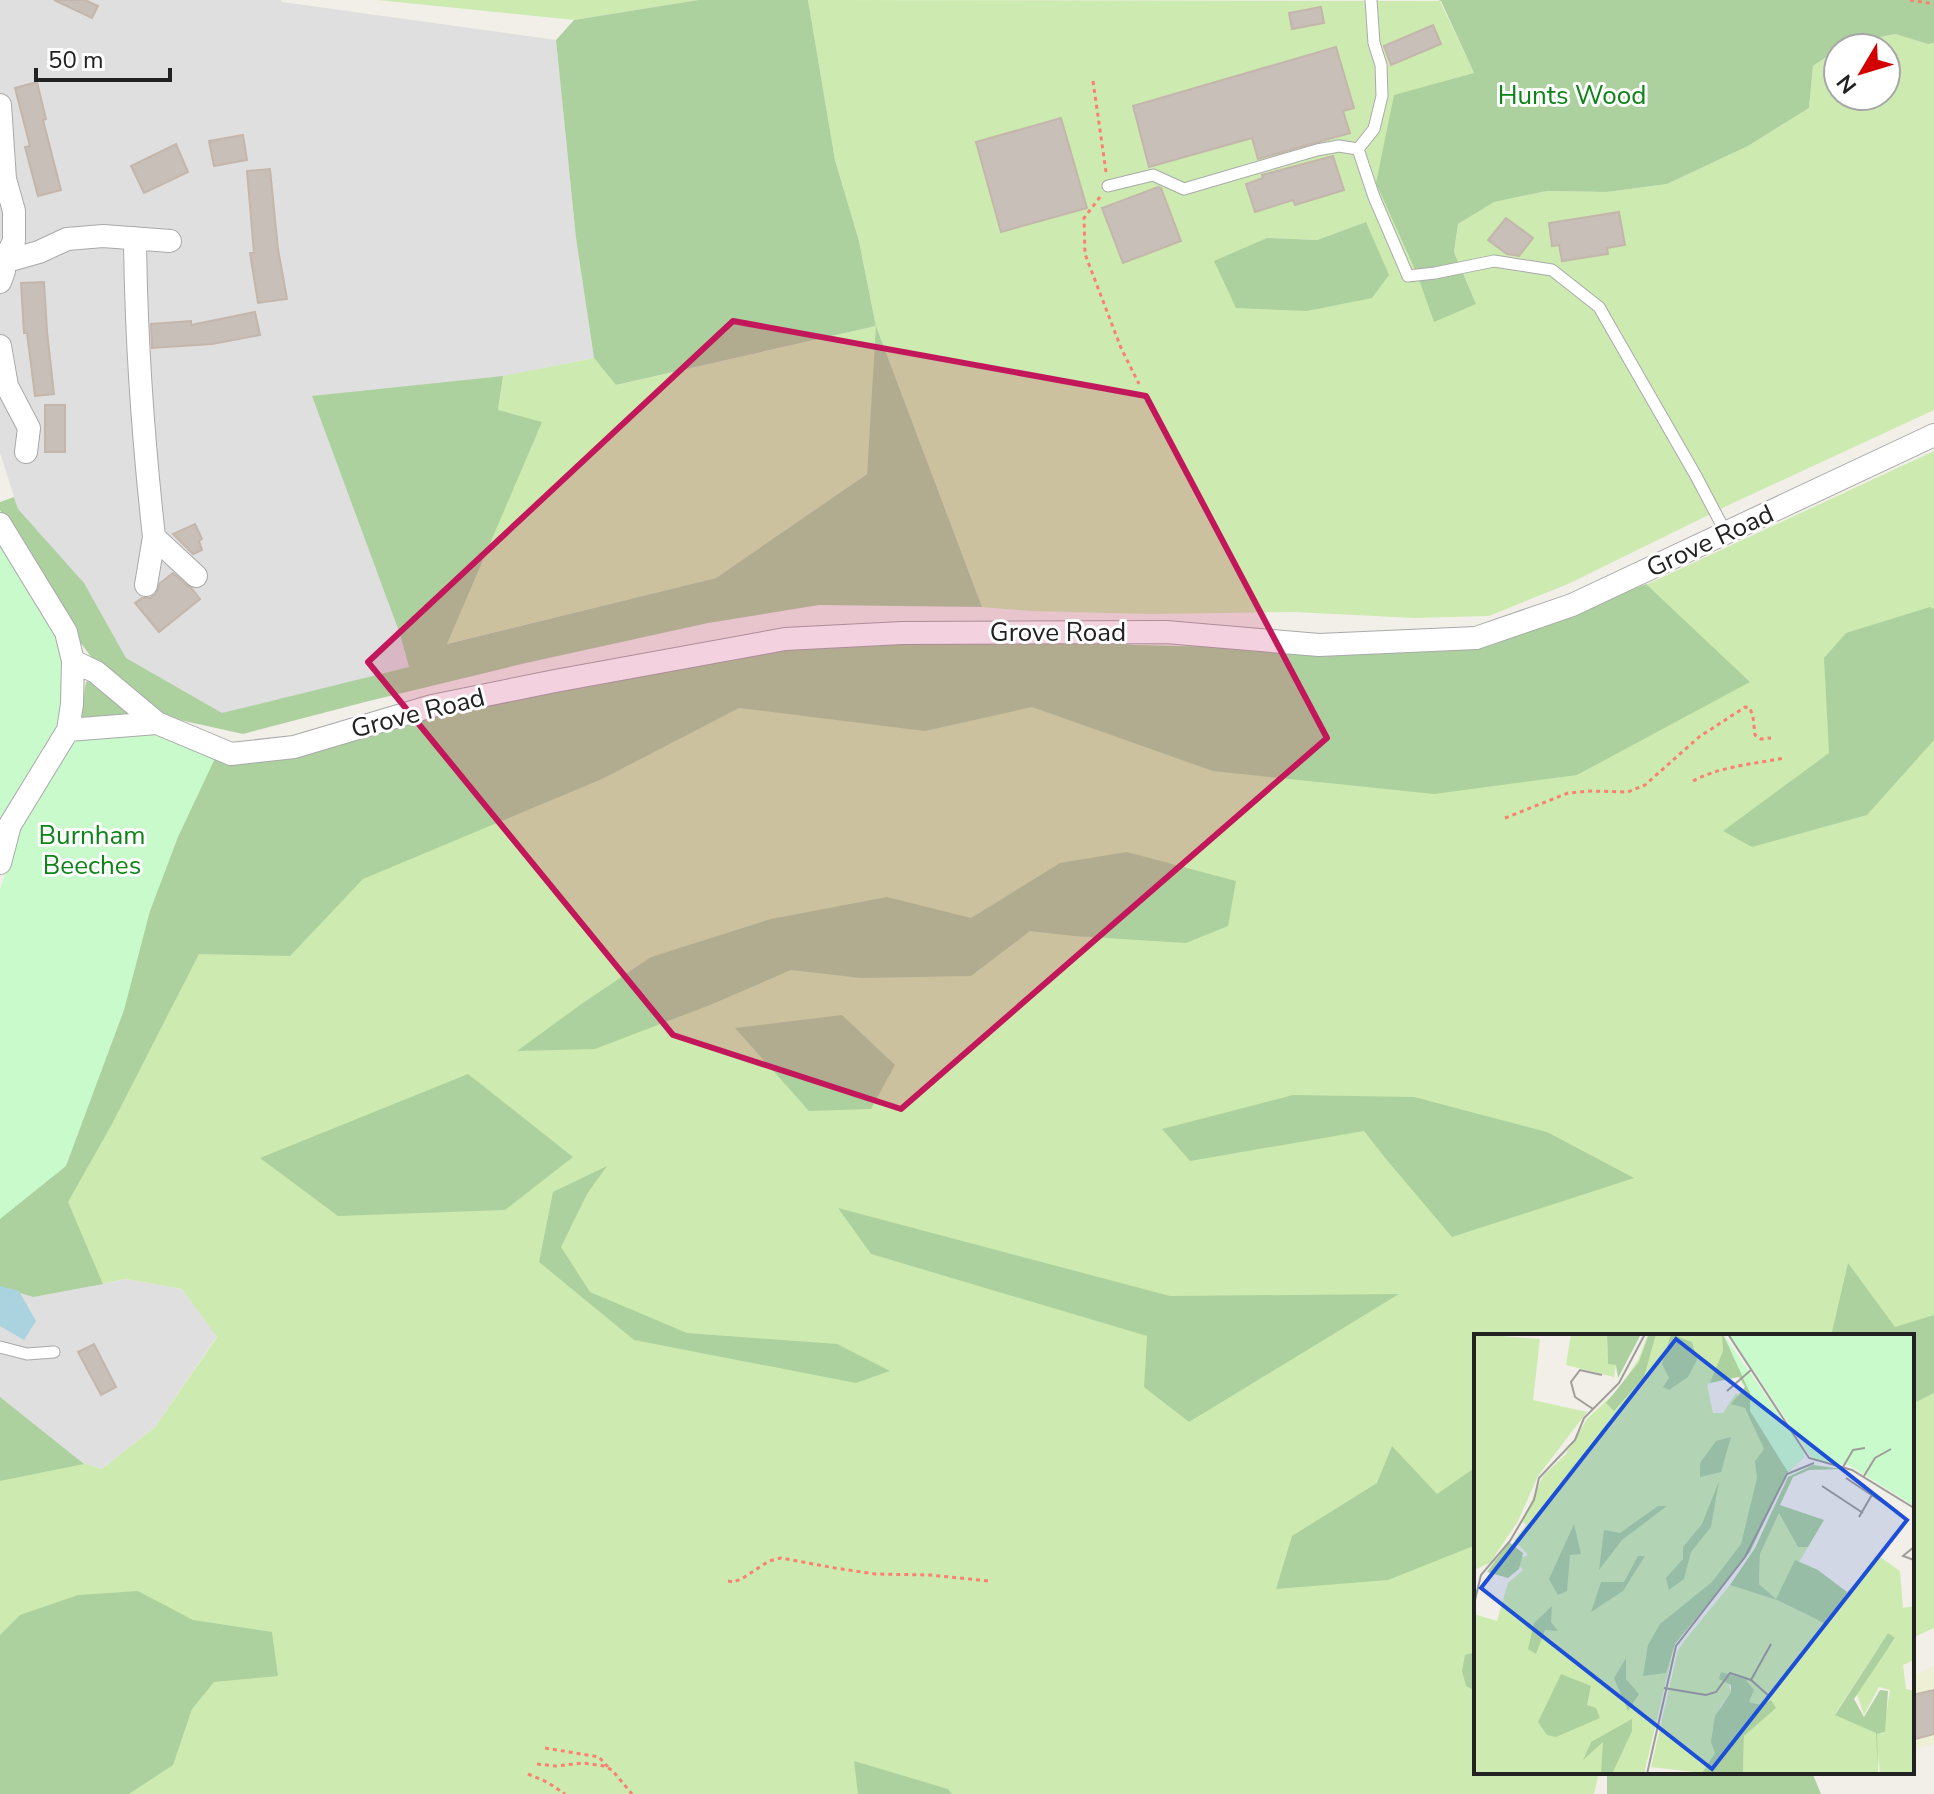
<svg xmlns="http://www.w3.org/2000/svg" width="1934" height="1794" font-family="'Nunito Sans',sans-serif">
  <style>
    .residential { fill: #e0dfdf }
    .farmland { fill: #eef0d5 }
    .grass { fill: #cdebb0; fill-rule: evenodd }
    .forest { fill: #add19e }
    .park { fill: #c8facc }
    .water { fill: #aad3df }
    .building { fill: #c7bfb8; stroke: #c4b6ab; stroke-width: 2 }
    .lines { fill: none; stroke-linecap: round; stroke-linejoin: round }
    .service-casing { stroke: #a9a9a9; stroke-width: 13 }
    .minor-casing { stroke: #a9a9a9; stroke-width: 24 }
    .path { stroke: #fa8072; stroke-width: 3; stroke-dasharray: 4 4; stroke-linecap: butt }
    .service { stroke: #fff; stroke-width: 11 }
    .minor { stroke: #fff; stroke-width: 22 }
    .marked { fill: #c2185b; fill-opacity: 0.2; stroke: #c2185b; stroke-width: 6; stroke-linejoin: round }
    .labels { text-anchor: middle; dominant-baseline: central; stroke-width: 6; stroke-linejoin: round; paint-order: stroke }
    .park-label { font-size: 26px; fill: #0c8416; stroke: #fff }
    .street-label { font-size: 26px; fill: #222; stroke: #fff }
    .inset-road { fill: none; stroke: #9f9d99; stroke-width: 2 }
    .view { fill: #1d4ed8; fill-opacity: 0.15; stroke: #1d4ed8; stroke-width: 4 }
    .inset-edge { fill: none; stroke: #222; stroke-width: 4 }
  </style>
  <rect width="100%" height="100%" fill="#f2efe9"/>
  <path class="residential" d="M0,0H281L282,2L556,40L576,237L594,358L340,410L434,681L256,725L191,723L129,673L18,509L0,453Z
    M126,1279L182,1289L217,1336L155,1427L102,1469L0,1437V1287L33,1297Z"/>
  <path class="farmland" d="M1934,1666V1744L1912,1750V1676Z"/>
  <path class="grass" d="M378,0H698L574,20Z
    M808,0L1440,1L1474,73L1376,183L1476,304L1454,252L1458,224L1493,202L1547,191L1607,192L1667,184L1748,146L1809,108L1813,66L1838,50V96H1886V48H1840L1846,44L1895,34L1928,44L1934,43V410L1733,503L1568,584L1489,616L1415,618L1294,612L1150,614L1031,611L982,607L877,329L867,474L716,578L446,644L541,423L498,410L503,376L594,358L617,385L876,326L859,241L835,160ZM1366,222L1236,308L1267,238L1317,240Z
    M1934,451V1628L1912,1638V1336H1476V1772H1599L1594,1794H0V1437L102,1469L155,1427L217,1337L182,1289L126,1279L33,1297L0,1219L150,911L820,626L883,627L1134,645L1303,649L1475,650L1594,609Z"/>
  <path class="forest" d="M698,0H808L835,160L859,241L876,326L982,607L819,605L708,623L526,663L365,702L243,734L162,716L92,658L71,630L0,510V502L14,497L18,509L84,583L126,658L222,713L409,667L400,634L312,396L503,376L498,410L542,422L447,644L716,578L867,474L876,326L616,385L594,358L576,238L556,40L574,20Z
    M1438,0H1934V43L1928,44L1895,34L1846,44L1813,66L1809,108L1748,146L1667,184L1607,192L1547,191L1494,202L1458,224L1454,252L1476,304L1434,322L1417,274L1376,183L1394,95L1474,73L1441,1Z
    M1366,222L1389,275L1372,298L1307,311L1236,308L1214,261L1267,238L1317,240Z
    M1646,584L1750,682L1577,775L1434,794L1213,771L1032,707L925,731L739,708L602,779L363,879L290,956L199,954L112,1124L68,1202L103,1284L33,1297L0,1287V891L84,733L255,760L749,635L820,626L883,627L1134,645L1303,649L1475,650Z
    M1930,607L1934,609V740L1867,815L1752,847L1723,831L1829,753L1824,658L1846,633Z
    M94,678L138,718L79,724L86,682Z
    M1127,852L1236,881L1228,926L1186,943L1074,936L1030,931L971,976L861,978L791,970L710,1005L595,1049L517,1051L580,1005L651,957L771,919L887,897L971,918L1060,863Z
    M842,1015L895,1065L871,1109L809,1111L735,1028Z
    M468,1074L573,1157L505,1210L338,1216L260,1158Z
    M1293,1095L1414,1097L1547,1132L1634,1178L1452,1237L1386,1159L1364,1131L1190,1161L1162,1129Z
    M607,1166L587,1194L561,1247L590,1292L687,1333L837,1344L890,1371L856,1383L634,1340L539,1262L553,1192Z
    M838,1208L1170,1296L1399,1294L1189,1422L1144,1387L1147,1336L871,1254Z
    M1848,1263L1895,1327L1934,1315V1393L1912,1404V1336H1827L1832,1332Z
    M0,1397L84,1464L0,1481Z
    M1392,1446L1437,1494L1476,1467V1545L1388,1580L1276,1589L1292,1536L1377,1483Z
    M138,1591L193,1620L272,1632L278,1676L214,1682L192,1709L173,1765L129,1794H0V1635L20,1615L78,1595Z
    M1476,1652V1691L1466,1686L1462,1671L1465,1655Z
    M854,1761L948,1789L952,1794H858Z
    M1607,1772H1812L1821,1794H1607Z"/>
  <path class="park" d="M0,544L54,633L66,666L60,713L50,745L0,838Z
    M151,729L218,752L178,837L150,911L124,1010L66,1166L0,1219V891L21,819L50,768L84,733Z"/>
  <path class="water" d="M0,1286L19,1291L36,1321L24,1340L0,1326Z"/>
  <path class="building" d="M54,0H85L98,6L92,18Z
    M1321,7L1324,23L1292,29L1289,13Z
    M1433,25L1441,44L1391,65L1384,46Z
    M1336,47L1354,108L1343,111L1350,133L1258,159L1252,138L1149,167L1133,106Z
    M37,82L46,119L43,120L61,190L38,196L25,147L30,146L15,88Z
    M1061,118L1087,208L1001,232L976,142Z
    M243,135L247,160L214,166L209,141Z
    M176,144L188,172L144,193L131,166Z
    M1333,156L1344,190L1295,205L1293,200L1255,212L1246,184L1263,178L1262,175Z
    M270,169L278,249L287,299L258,303L250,253H254L247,171Z
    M1158,187L1161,188L1181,241L1123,263L1102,208Z
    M1619,212L1625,245L1607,248L1608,254L1562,261L1559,245L1552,246L1549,223Z
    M1506,218L1533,238L1519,256L1507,254L1488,240Z
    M44,282L47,331L54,394L35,396L27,333H24L21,283Z
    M255,312L260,335L212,344L152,348L151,324L191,321V325Z
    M45,405H65V452H45Z
    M195,524L202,539L199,541L202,550L193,554L173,534Z
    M173,573L192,589L200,599L159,632L135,603L142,598H150L156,594L160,583Z
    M94,1344L116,1387L101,1395L78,1352Z
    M1934,1690V1734L1912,1740V1695Z"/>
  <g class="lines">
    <g class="service-casing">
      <path id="service" d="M1371,0L1374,43L1381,65L1382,96L1374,129L1358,149L1374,197L1408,276L1435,273L1494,261L1552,270L1599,307L1696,476L1726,533
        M1108,186L1153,175L1184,189L1317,150L1339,146L1358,149
        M0,1347L27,1354L54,1352"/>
    </g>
    <g class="minor-casing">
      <path id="minor" d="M0,105L5,179L14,211V241L4,261V271L0,282
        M135,238C136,338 143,438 154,537
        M0,263L39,252L67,239L103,236L170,241
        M0,346L7,386L29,428L26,452
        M0,524L66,632L73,661L72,704L68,730L10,825L0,863
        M146,585L154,537L196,576
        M73,661L96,672L157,723L231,754L294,747L432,706L555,681L785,639L902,633L1166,632L1319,645L1476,638L1572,605L1934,435
        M68,730L157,723"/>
    </g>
    <path class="path" d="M1910,0L1934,4
      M1093,81L1106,172
      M1100,197L1084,218L1085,254L1121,348L1139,384
      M1693,781C1721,766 1754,764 1784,758
      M1505,818L1568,793L1591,791L1628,792L1645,785L1699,737L1745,707L1750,708L1753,717L1755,735L1761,739L1771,738
      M728,1581L734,1582L743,1578L769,1561L781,1558L835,1568L875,1574L930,1575L989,1581
      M545,1748L599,1757L608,1767
      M537,1764L556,1766L583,1763L604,1766L612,1770L632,1794
      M528,1774L547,1782L565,1794"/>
    <use href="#service" class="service"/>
    <use href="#minor" class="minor"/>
  </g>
  <path class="marked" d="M733,321L1146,396L1327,738L901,1109L673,1035L368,662Z"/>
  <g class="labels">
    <g class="park-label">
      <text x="1572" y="95">Hunts Wood</text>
      <text x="92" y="835">Burnham<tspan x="92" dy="30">Beeches</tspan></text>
    </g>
    <g class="street-label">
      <text transform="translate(1710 541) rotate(-25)">Grove Road</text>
      <text x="1058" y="632">Grove Road</text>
      <text transform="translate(418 713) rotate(-14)">Grove Road</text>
    </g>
  </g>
  <g transform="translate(1474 1334)">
    <rect width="440" height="440" fill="#f2efe9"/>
    <path d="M2,0L66,5L59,66L113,78L64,142L44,187L16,229L0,236ZM97,0H133L134,29L142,31L140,43L92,31ZM174,0H249L260,33L233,51L239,79H249L262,59L290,100L302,162L201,310L170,440H0V280L23,287L34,249L49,236L41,226L54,221L40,206L52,191L48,187L69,142L91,121L113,85L144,56L164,26ZM305,178L324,212L334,213L303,266L354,291L373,258L406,223L426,237L429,274L440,272V326L429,331L432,355L440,357V440H406L404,420V440H269L270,402L288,371L275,368L254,348L257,358L246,373L241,419L228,439L177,433L204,316L211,306L256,251L301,265L285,250L286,220ZM414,299L421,305L382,357L390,381L405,353L416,356L409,400L361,380Z" fill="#cdebb0" fill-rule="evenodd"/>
    <path d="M133,0H167L144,44L142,31L134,30ZM175,0H182L170,43L140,77L132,69L165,28ZM197,0L218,8L223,26L214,43L195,56L189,53L195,44L188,30ZM248,0L330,123L314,138L276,218L201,310L192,339L169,342L174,311L186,290L238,248L267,210L283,144L281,127L290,115L271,74L257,70L271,53L265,43L236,49L249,17ZM257,103L247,138L226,143V129L242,107ZM339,131L368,135L335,136L319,143L306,171L350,186L334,213H324L305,179L286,220L285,250L302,265L321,226L344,236L373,258L354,291L303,266L256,251L281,214L314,143ZM245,147L237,193L217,218L210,245L195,256L192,244L209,225V213L228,190ZM184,172H193L148,206L125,236L130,196L146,199ZM100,190L107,220L96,221L93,257L84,261L75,245ZM35,208L49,219L45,235L34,244L13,238ZM164,222H171L149,257L117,278L127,248H150ZM78,272L77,288L84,297L71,296L62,320L54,315L60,289ZM414,299L421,304L380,365L390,383L406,356L414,357L411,398L403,400L404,440L402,399L361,381ZM152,324V345L165,360L154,377L140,344ZM247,338L271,345L280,356L275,368L288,371L297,366L302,374L270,402L269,440L228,439L241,419L237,408L241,382L257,358V351L245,345ZM87,340L117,352L113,371L122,374L126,384L82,403L73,401L64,388ZM158,385V397L138,440H127L129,408L109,426L117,408Z" fill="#add19e"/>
    <path d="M249,0L329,115L330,123L314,138L276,77V59ZM255,0H440V172L375,131L340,127Z" fill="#c8facc"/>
    <path class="inset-road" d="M254,0L335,124L378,136L440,174M253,57L277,36M119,75L101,63L97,48L106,36L128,41M369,133L379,116L391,114M390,142L401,124L417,115M372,144L420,176M348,152L389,179M385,183L399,159M440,213L429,222L440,226M0,270L7,241L36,207L60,166L65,144L101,106L110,84L145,49L171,0M277,346L297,310M190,354L232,361L242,358L256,339L277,346L295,362M173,440L202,312L271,223L313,140L340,129"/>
    <path class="view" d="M202,5L433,186L238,435L7,254Z"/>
    <rect width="440" height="440" class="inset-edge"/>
  </g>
  <g transform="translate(1862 72) rotate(232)"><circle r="38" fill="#ffffff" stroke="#a7a7a7" stroke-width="2"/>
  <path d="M0-6L14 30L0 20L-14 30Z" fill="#d40000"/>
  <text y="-12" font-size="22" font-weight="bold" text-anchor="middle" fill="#222222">N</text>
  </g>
  <path d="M36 68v12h134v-12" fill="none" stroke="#222222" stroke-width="4"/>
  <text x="48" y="68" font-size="24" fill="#222222" stroke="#ffffff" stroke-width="6" paint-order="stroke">50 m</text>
</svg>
